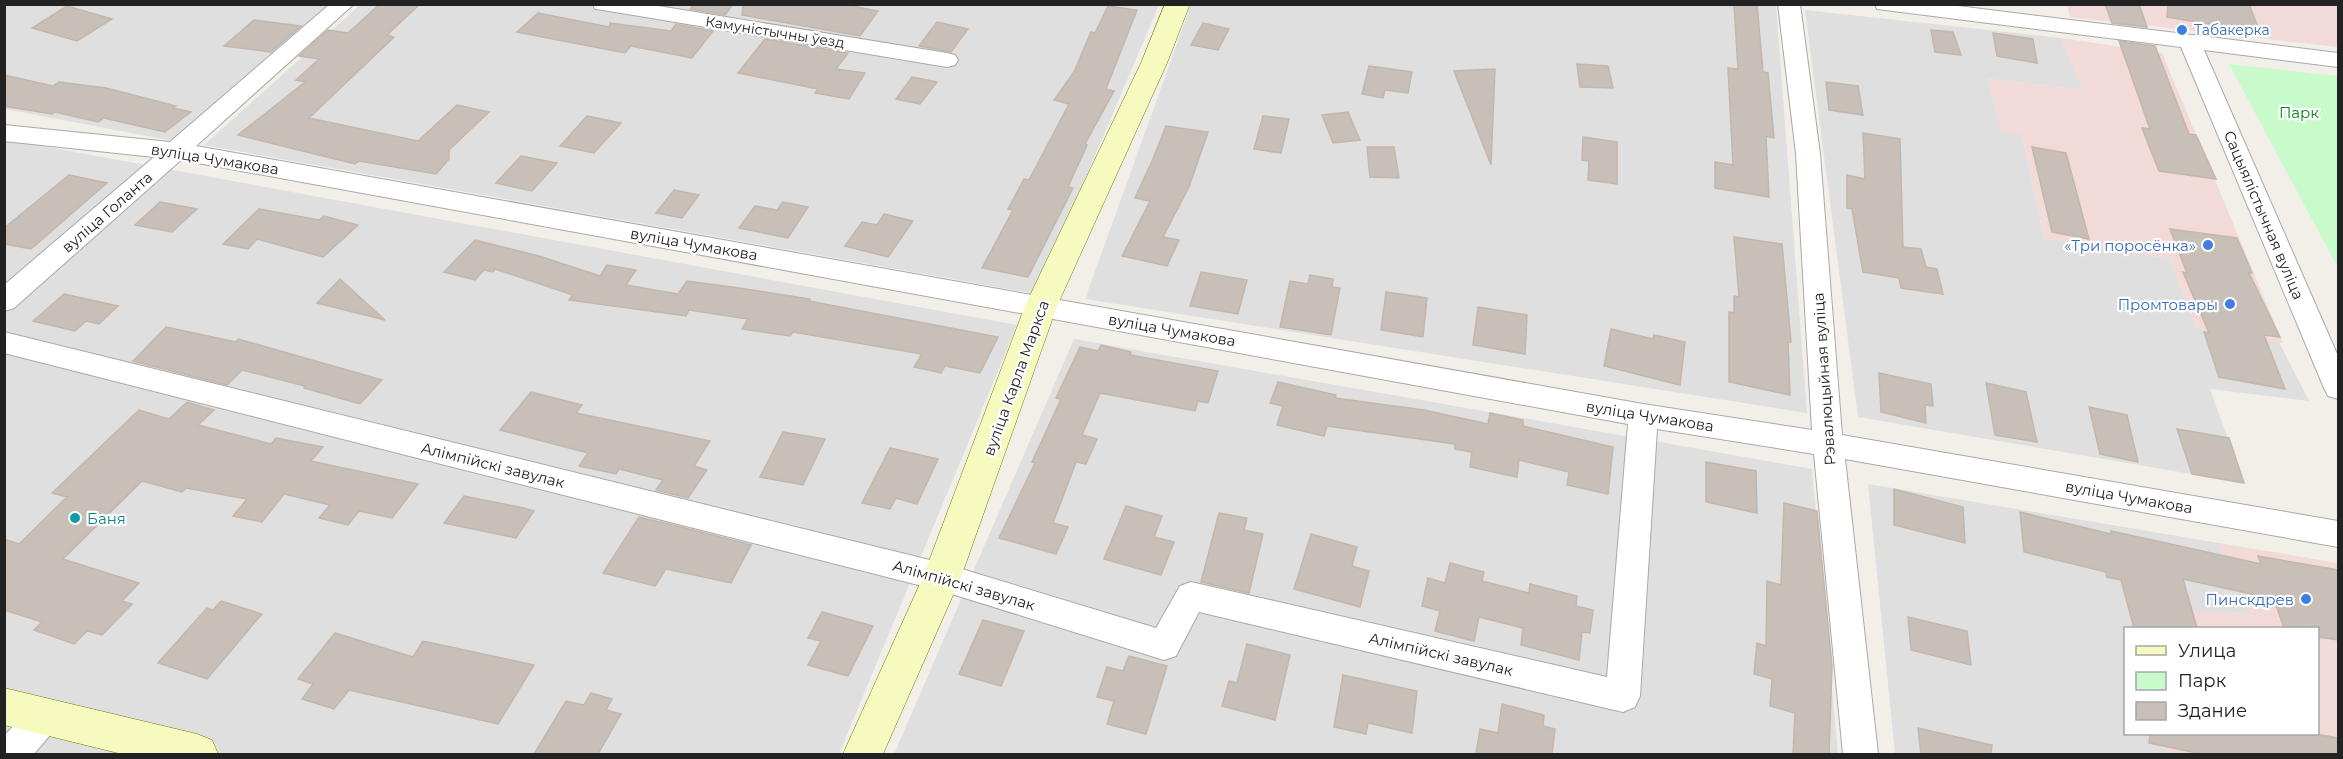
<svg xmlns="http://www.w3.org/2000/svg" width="2343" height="759" font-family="Montserrat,sans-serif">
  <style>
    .residential { fill: #e0dfdf }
    .commercial { fill: #f2dad9 }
    .park { fill: #c8facc }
    .building { fill: #c7bfb8; stroke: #c4b6ab; stroke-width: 1.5 }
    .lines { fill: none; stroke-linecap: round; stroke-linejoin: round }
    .street-casing { stroke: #a9a9a9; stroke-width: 2 }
    .secondary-casing { stroke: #707d05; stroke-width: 1 }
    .street { fill: #fff; fill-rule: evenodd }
    .secondary { fill: #f7fabf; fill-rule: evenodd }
    .shop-dot { fill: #3f7fe0; stroke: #fff; stroke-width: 2 }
    .culture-dot { fill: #0f9aa8; stroke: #fff; stroke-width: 2 }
    .labels { text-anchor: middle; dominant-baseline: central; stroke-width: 4.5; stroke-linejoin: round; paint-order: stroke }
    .far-shop-label { font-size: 14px; fill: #366cbe; stroke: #fff; text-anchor: start }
    .far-street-label { font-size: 14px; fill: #222; stroke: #fff }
    .park-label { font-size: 15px; fill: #0c8416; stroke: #fff }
    .street-label { font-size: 15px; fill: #222; stroke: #fff }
    .shop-label { font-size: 15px; fill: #366cbe; stroke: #fff; text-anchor: end }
    .culture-label { font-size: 15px; fill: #0d838f; stroke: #fff; text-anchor: start }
  </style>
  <rect width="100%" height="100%" fill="#f2efe9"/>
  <path class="residential" d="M4,5H329L173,141L5,109Z
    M360,5H1159L1036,294L204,145Z
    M1191,5H1776L1807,413L1085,299Z
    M1805,10L2061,38L2084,90L1988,79L2022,135L2044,238L2170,259L2196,328L2279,342L2309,401L2210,389L2244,483L1858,417Z
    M4,139L1017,325L839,754H5Z
    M1074,339L1812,469L1838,754H894Z
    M1868,484L2219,543L2250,614L2129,609L2134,628H2126V734H2160L2166,754H1895Z"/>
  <path class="commercial" d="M2067,5H2338V47L2070,17Z
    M2061,38L2162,53L2283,343L2196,328L2170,259L2044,238L2022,135L2001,130L1987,79L2084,90Z
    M2219,543L2338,563V754H2166L2160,734H2318V628H2134L2129,608L2249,614Z"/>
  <path class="park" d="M2229,64L2338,76V268Z"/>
  <path class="building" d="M380,4H420L387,35L394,37L309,118L418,141L457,105L489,112L449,150V159L436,174L359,161L355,164L238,135L305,82L296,80L319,59L299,56L328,30L348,33Z
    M694,4H733L725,15L690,9Z
    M743,4H841L878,11L860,36L742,15Z
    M1734,4H1757L1763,72L1768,73L1774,138L1766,136L1769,197L1715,188V162L1733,165L1728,68L1738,69Z
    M2105,4H2139L2147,27L2112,23Z
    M2168,4H2249L2260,32L2167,17Z
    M67,6L112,19L77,41L32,28Z
    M1108,6L1137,10L1106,89L1114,91L1085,144L1087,145L1068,187L1073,188L1028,277L982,268L1013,210L1008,209L1024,179L1029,180L1069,104L1054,100L1074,72L1091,32L1095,33Z
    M538,13L609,27L610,23L671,31L676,24L713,31L692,58L631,46L625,53L517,32Z
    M254,20L301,26L271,52L224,46Z
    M937,22L968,29L951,52L919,46Z
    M1203,23L1229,29L1218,50L1191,45Z
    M1931,30L1953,32L1961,55L1935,52Z
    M1993,33L2033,39L2037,63L1997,56Z
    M765,39L848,53L836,69L865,73L849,99L815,93L818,89L738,73Z
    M2119,41L2155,46L2189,134L2196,135L2216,179L2159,171L2142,128L2150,129Z
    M1577,64L1608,66L1613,88L1580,87Z
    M1369,66L1412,72L1408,93L1385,90L1383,98L1362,94Z
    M1495,69L1491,165L1454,71Z
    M4,75L53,86L59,82L106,88L176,106L173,108L191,112L165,132L104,118L98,122L55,112L52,114L4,106Z
    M912,77L937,82L920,104L896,99Z
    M1826,82L1858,86L1863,115L1829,110Z
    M1348,112L1360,140L1333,143L1322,115Z
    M587,116L621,123L594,153L560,146Z
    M1263,116L1289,119L1281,153L1254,149Z
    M1166,126L1208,132L1189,187L1163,237L1179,240L1167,266L1122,256L1150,201L1135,198L1152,161Z
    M1863,133L1900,139L1903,247L1921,249L1926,267L1937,269L1943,294L1901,288L1899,278L1863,272L1852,209L1847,208V175L1865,179Z
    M1583,137L1617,142V184L1588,180L1589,161L1582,160Z
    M1367,147H1394L1399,178L1370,177Z
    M2032,147L2066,153L2089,239L2052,232Z
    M521,156L557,163L532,191L496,183Z
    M69,175L107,183L31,249L4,244V228Z
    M674,190L699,195L682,218L656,213Z
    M160,202L197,209L172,232L135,225Z
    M783,202L808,207L788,238L739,228L755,206L777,210Z
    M259,209L319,220L324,216L358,225L323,257L257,239L248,249L223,244Z
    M884,214L913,221L888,257L845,246L862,222L877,225Z
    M2170,229L2237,238L2252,273H2249L2280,337L2264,335L2285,389L2219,377L2204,332L2209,333L2183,272L2187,273Z
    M1734,237L1782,244L1791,342H1788L1790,395L1729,382V312L1734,313V296L1739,297Z
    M475,240L539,256L600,276L607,265L636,270L626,285L678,294L687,281L739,288L810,299L809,301L998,337L980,373L945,366L941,373L914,367L922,354L793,332L790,336L742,329L748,319L689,310L686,316L569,300L573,295L495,269L493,272L484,270L475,280L444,272Z
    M1201,272L1247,280L1238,314L1190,306Z
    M1310,275L1333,279L1332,287L1340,288L1331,335L1280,327L1290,281L1308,284Z
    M340,279L385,320L317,303Z
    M1386,292L1427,298L1423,337L1381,330Z
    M64,294L118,306L99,324L86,321L75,331L33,321Z
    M1478,307L1527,315L1525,354L1473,345Z
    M166,327L236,342L238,339L382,380L360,404L304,388L305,386L242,370L227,385L133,361Z
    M1611,329L1653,339L1654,335L1685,342L1680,385L1604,366Z
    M1101,345L1131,352L1130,355L1218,371L1208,403L1198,401L1195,411L1100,393L1082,435L1097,439L1086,464L1076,462L1053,523L1068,527L1056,554L999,538L1035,463L1032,462L1061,399L1056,398L1080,347L1098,351Z
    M1879,373L1931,384L1933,406L1925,405L1926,423L1881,412Z
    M1278,382L1336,395L1335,398L1424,410L1488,424L1490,413L1523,420V426L1613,447L1608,494L1567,485L1569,472L1519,460L1517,477L1470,467L1472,452L1455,449V444L1327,426L1324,436L1277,425L1283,406L1270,403Z
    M1986,383L2026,392L2037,442L1995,435Z
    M531,392L582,405L576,413L710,441L694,466L707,470L688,498L656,490L663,480L619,469L616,474L579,466L588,453L500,430Z
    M187,402L214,410L198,425L271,444L276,438L323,447L311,461L418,484L392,518L359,511L348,525L319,518L330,505L284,494L262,522L233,516L247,499L186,488L182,492L142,481L63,559L139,583L122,601L132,604L102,635L87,631L74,644L34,630L42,622L4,610V539L19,544L67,497L52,493L139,410L169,419Z
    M2089,407L2127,415L2138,462L2100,454Z
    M2177,429L2229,438L2244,483L2192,474Z
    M783,432L825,439L803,485L760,477Z
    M890,448L938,459L917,504L896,498L890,509L862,503Z
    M1706,462L1756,471L1757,513L1706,502Z
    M1894,489L1963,507L1965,543L1894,525Z
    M464,496L524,508L534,511L516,538L444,523Z
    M1784,503L1817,511L1832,666L1829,754H1793L1795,713L1770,706L1772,679L1754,674L1757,643L1766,646L1767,581L1781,585Z
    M1126,506L1162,516L1154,537L1174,542L1161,575L1104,559Z
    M2020,512L2111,534V531L2261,564L2258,556L2338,570V640L2318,637V628H2284L2274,599L2183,579L2197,628H2134L2121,580L2107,577L2106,572L2024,552Z
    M1219,513L1247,518L1244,530L1263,534L1249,593L1201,582Z
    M639,517L677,526L751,545L731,583L666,569L655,586L603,573Z
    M1311,534L1357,547L1352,566L1369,571L1360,607L1294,589Z
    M1450,563L1484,572L1482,581L1529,593L1530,584L1577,596L1576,606L1593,610L1590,633L1582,632L1579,660L1521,645L1523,628L1479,617L1474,641L1435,631L1440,611L1422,606L1428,578L1445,583Z
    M221,601L262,614L207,679L158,663L207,608L213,610Z
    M822,612L873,626L848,676L808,665L821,641L808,638Z
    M1908,617L1967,631L1971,665L1911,650Z
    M983,620L1024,631L1001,686L959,674Z
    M335,633L413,657L423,641L534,665L498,724L349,690L334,709L302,699L313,684L298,679Z
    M1247,644L1290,655L1275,720L1222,706L1229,681L1237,683Z
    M1129,656L1167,666L1146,734L1107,724L1114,701L1097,697L1107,667L1123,671Z
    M1343,675L1417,691L1412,733L1368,723L1366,734L1334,727Z
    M591,693L612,699L606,710L621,714L598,754H534L566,701L584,705Z
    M1502,704L1544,715L1543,726L1555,729L1552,754H1476L1480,729L1498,733Z
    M1918,728L1992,745L1991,754H1921Z
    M2150,734H2315L2338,738V754H2201L2149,743Z"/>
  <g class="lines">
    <g class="street-casing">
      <path id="street" d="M330,4H354L196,146L1643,404L1812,430L1796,154L1778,4H1800L1820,154L1842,435L2338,521V547L1845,459L1878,754H1843L1814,454L1657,429L1640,696L1635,707L1623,712L1199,612L1176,656L1164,660L942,591L4,353V332L942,563L1156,628L1180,586L1191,582L1607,677L1628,424L181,160L14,308L4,311V285L154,157L4,141V125L170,142Z
        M593,4H646L947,53L955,55L958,60L955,65L947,67L603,10L595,9Z
        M1875,4H1942L2338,53V67L2204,50L2338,356V399L2328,396L2324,388L2181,47L1877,9Z
        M44,701L56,706L61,717L56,728L34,754H4V736L32,706Z"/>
    </g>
    <g class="secondary-casing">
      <path id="secondary" d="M1165,4H1190L1167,63L1057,306L961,577L883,754H843L923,577L1025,306L1141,63Z
        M4,688L197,734L212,740L218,754H122L4,725Z"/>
    </g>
    <use href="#street" class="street"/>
    <use href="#secondary" class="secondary"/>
  </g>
  <g class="shop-dot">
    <circle cx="2182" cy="30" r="6"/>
    <circle cx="2208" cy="245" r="6"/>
    <circle cx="2230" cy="304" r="6"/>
    <circle cx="2306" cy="599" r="6"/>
  </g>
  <circle class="culture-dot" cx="75" cy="518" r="6"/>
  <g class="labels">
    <g class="far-shop-label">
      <text x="2194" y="30">Табакерка</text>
    </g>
    <g class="far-street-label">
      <text transform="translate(775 32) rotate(9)">Камуністычны ўезд</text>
    </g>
    <g class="park-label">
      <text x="2299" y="112">Парк</text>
    </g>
    <g class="street-label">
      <text transform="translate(215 159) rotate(9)">вуліца Чумакова</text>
      <text transform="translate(107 212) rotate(-41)">вуліца Голанта</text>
      <text transform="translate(2264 215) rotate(67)">Сацыялістычная вуліца</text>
      <text transform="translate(694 244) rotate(10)">вуліца Чумакова</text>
      <text transform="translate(1172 330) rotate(10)">вуліца Чумакова</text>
      <text transform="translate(1016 378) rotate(-70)">вуліца Карла Маркса</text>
      <text transform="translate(1824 379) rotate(-94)">Рэвалюцыйная вуліца</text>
      <text transform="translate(1650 416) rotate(9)">вуліца Чумакова</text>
      <text transform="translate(493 465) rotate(14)">Алімпійскі завулак</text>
      <text transform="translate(2129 497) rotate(10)">вуліца Чумакова</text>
      <text transform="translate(964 585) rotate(16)">Алімпійскі завулак</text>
      <text transform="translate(1441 654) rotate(13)">Алімпійскі завулак</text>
    </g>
    <g class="shop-label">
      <text x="2196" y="245">«Три поросёнка»</text>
      <text x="2218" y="304">Промтовары</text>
      <text x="2294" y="599">Пинскдрев</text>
    </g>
    <g class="culture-label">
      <text x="87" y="518">Баня</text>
    </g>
  </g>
  <rect width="2343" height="759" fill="none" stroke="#222222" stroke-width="12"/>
  <rect x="2124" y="627" width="195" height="108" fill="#ffffff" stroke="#a7a7a7" stroke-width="1.5"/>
  <rect x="2136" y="646" width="30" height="9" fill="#f7fabf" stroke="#a7a7a7" stroke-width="1.5"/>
  <text x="2178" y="657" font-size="18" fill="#222222">Улица</text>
  <rect x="2136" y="672" width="30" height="18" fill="#c8facc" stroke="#a7a7a7" stroke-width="1.5"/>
  <text x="2178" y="687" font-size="18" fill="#222222">Парк</text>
  <rect x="2136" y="702" width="30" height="18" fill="#c7bfb8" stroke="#a7a7a7" stroke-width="1.5"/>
  <text x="2178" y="717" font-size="18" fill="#222222">Здание</text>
</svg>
